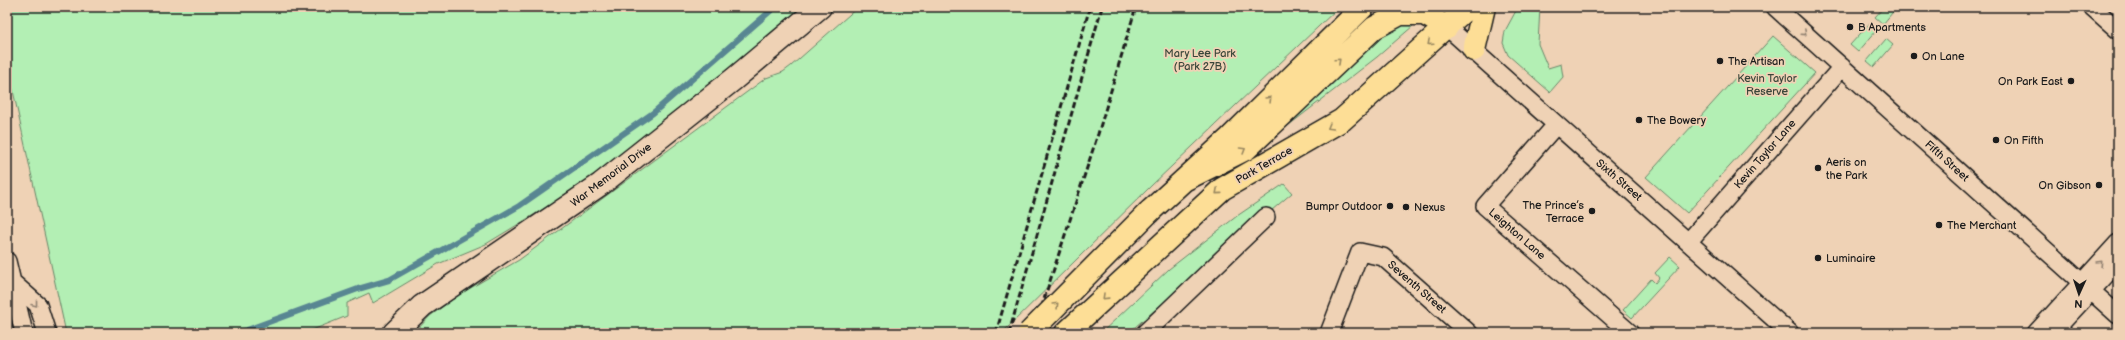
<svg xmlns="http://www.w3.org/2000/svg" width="2125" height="340" font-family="'Balsamiq Sans',sans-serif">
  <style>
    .green { fill: #b3efb4; stroke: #688668 }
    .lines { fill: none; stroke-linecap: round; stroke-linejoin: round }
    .stream { stroke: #598692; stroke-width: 6 }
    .street-casing { stroke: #1c1c1c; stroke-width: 20 }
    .secondary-casing { stroke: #1c1c1c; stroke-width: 25 }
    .highway-casing { stroke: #1c1c1c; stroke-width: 25 }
    .street { stroke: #efd2b5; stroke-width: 17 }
    .secondary { stroke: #efd2b5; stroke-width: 22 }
    .highway { stroke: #fdde96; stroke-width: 22 }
    .rail { stroke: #1c1c1c; stroke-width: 3; stroke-dasharray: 6 3; stroke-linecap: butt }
    .highway-bridge-casing { stroke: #1c1c1c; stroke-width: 25; stroke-linecap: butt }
    .highway-bridge { stroke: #fdde96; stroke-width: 22 }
    .oneway { stroke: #908070 }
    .oneway2 { stroke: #98875f }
    .poi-dot { fill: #1c1c1c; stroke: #efd2b5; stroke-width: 1.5 }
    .labels { text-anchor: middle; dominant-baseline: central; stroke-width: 3.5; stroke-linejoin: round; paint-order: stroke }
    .poi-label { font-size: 11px; fill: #1c1c1c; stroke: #efd2b5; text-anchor: start }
    .park-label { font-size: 11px; fill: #3a463a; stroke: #efd2b5 }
    .street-label { font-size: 11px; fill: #1c1c1c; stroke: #efd2b5 }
  </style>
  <rect width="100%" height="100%" fill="#efd2b5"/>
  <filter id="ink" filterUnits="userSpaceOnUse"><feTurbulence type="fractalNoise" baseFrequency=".025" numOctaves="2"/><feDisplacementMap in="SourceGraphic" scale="8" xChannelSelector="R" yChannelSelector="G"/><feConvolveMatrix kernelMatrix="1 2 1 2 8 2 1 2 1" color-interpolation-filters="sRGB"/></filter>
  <g filter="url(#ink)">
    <path class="green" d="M7,7H804L699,93L576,189L486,244L438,264L373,303L369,293L347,303V316L305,333H66L7,63Z
      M858,7H1339L1152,185L1002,333H414L430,316L460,294L519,260L766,78L783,72L791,66Z
      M1518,7H1540L1538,44L1548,68L1561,64L1563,77L1550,92L1508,55L1503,43L1505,31Z
      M1884,7H1897L1883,24L1875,17Z
      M1407,19L1413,26L1377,57L1280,132L1382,29Z
      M1870,23L1877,30L1858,52L1850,45Z
      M1773,36L1815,73L1687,213L1646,177Z
      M1886,39L1893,45L1874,67L1867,61Z
      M1284,184L1292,193L1128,333H1101L1169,269L1237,216Z
      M1670,257L1680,266L1632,318L1623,310L1651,279L1655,283L1659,278L1655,273Z"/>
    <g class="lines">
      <path class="stream" d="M239,333L358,289L389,280L519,206L653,113L775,7"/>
      <g class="street-casing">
        <path id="street" d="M1775,7L2118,315
          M2092,7L2118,30
          M1447,27L1790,333
          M1556,125L1485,206L1630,333
          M1689,241L1842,67
          M7,261L24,333
          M12,282L38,305L47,333
          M1145,333L1266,217
          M1329,333L1360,252L1383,257L1469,333
          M2036,333L2118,243
          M2052,333L2118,262"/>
      </g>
      <g class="secondary-casing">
        <path id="secondary" d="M394,333L422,306L601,184L734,79L820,7"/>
      </g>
      <g class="highway-casing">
        <path id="highway" d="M1474,50L1484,7
          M1184,180L1246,149L1374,28L1400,14H1424L1447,27
          M1149,212L1230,138L1363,7
          M1066,333L1222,189L1342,120L1468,7"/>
      </g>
      <use href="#street" class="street"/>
      <use href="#secondary" class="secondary"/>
      <use href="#highway" class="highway"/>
      <path class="rail" d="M996,333L1090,7
        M1009,333L1102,7
        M1033,333L1098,134L1136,7"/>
      <g class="highway-bridge-casing">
        <path id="highway-bridge" d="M1029,333L1149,212"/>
      </g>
      <use href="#highway-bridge" class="highway-bridge"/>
    </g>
    <defs><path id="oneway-chevron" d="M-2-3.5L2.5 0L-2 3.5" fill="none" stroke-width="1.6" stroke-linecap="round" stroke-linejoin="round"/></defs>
    <g class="oneway">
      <use href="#oneway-chevron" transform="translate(1804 33) rotate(42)"/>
      <use href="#oneway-chevron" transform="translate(2100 263) rotate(-46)"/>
      <use href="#oneway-chevron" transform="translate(35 304) rotate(52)"/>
    </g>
    <g class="oneway2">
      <use href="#oneway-chevron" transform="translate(1430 43) rotate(138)"/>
      <use href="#oneway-chevron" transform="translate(1338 61) rotate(-43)"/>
      <use href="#oneway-chevron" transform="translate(1269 99) rotate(-45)"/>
      <use href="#oneway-chevron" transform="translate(1330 127) rotate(150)"/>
      <use href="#oneway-chevron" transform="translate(1243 150) rotate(-31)"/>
      <use href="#oneway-chevron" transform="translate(1218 192) rotate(139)"/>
      <use href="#oneway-chevron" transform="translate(1105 297) rotate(136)"/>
      <use href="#oneway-chevron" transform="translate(1056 305) rotate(-45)"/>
    </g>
  </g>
  <g class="poi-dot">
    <circle cx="1850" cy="27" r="4"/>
    <circle cx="1914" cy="56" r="4"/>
    <circle cx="1720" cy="61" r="4"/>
    <circle cx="2071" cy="81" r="4"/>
    <circle cx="1639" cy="120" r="4"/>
    <circle cx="1996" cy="140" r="4"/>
    <circle cx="1818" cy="168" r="4"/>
    <circle cx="2099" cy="185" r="4"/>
    <circle cx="1390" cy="206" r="4"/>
    <circle cx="1406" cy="207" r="4"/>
    <circle cx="1592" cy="211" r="4"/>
    <circle cx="1939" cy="225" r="4"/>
    <circle cx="1818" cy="258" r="4"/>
  </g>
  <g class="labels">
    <g class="poi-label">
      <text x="1858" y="27">B Apartments</text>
      <text x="1922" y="56">On Lane</text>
      <text x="1728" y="61">The Artisan</text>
      <text x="2063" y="81" text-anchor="end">On Park East</text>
      <text x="1647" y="120">The Bowery</text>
      <text x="2004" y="140">On Fifth</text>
      <text x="1826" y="162">Aeris on<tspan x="1826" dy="13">the Park</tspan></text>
      <text x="2091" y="185" text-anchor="end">On Gibson</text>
      <text x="1584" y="205" text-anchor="end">The Prince’s<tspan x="1584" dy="13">Terrace</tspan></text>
      <text x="1382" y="206" text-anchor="end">Bumpr Outdoor</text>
      <text x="1414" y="207">Nexus</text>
      <text x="1947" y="225">The Merchant</text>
      <text x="1826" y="258">Luminaire</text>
    </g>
    <g class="park-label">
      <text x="1200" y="53">Mary Lee Park<tspan x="1200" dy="13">(Park 27B)</tspan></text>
      <text x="1767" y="78">Kevin Taylor<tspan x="1767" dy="13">Reserve</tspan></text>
    </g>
    <g class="street-label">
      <text transform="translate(1765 154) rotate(-49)">Kevin Taylor Lane</text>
      <text transform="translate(1947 161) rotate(42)">Fifth Street</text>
      <text transform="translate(1264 165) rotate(-30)">Park Terrace</text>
      <text transform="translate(611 175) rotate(-37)">War Memorial Drive</text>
      <text transform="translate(1619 180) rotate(41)">Sixth Street</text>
      <text transform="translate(1517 234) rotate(41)">Leighton Lane</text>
      <text transform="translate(1417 287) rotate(41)">Seventh Street</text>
    </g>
  </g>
  <rect width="2125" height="340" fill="none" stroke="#efd2b5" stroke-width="24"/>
  <rect x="12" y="12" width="2101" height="316" fill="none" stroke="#1c1c1c" stroke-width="1.5" filter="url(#ink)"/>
  <g transform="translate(2079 294) rotate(183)" stroke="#efd2b5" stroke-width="3" paint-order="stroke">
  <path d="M0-3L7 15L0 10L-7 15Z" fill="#1c1c1c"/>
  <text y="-6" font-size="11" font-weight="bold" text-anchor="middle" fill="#1c1c1c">N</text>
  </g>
</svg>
